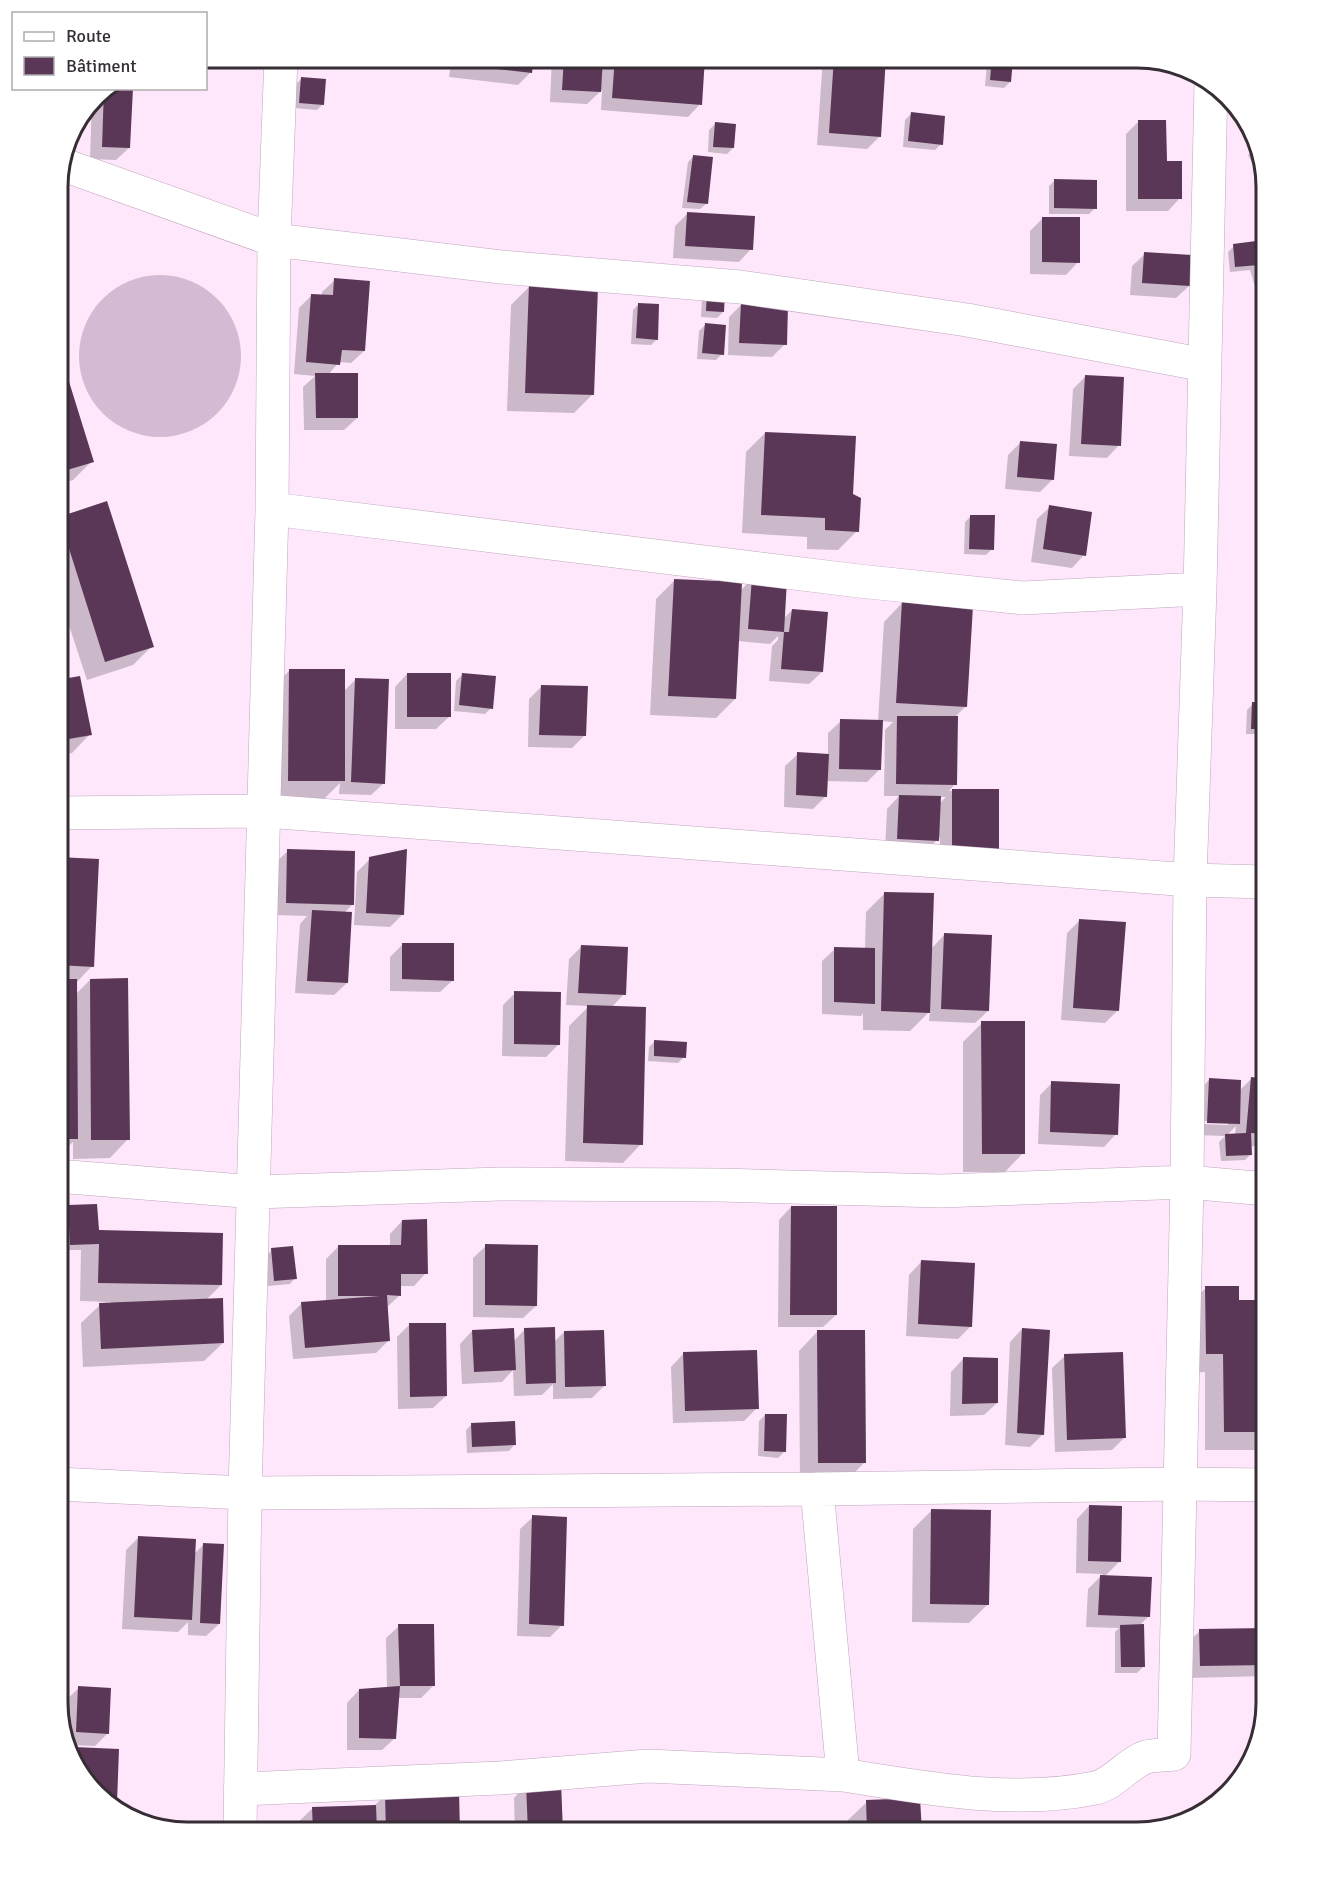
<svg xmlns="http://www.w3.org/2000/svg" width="1324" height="1889" font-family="Signika,sans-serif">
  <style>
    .green { fill: #d4bad2 }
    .shadow { fill: #0003; fill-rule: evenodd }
    .building { fill: #5a3757 }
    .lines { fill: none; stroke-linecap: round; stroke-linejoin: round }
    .minor-casing { stroke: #bea7bc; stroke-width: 34 }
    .minor { stroke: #fff; stroke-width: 33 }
    .rim { fill: none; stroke: #362d35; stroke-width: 3 }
  </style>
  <rect width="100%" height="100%" fill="#fee6fb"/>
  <path class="green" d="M79 356a81 81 0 1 1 162 0a81 81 0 1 1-162 0Z"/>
  <path class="shadow" d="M452,57H532L530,73L518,85L449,77Z
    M552,57H602L601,64L609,57H703L700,104L688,117L601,110L602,90L587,104L550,102Z
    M823,57H884L880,136L867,149L817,145Z
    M992,58L1010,82L1004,88L985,86L987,64Z
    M301,79L323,104L317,110L294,108L295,85Z
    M104,88H131L129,148L116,160L90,159L92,100L95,95Z
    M911,114L941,144L935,150L903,147L905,120Z
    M1139,121L1165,162L1180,198L1168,211H1126V134Z
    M715,124L733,148L727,154L708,152L709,130Z
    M1256,146L1267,186V190L1248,155Z
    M694,156L706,204L700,209L682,208L688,162Z
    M1055,180L1095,208L1089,214H1049V186Z
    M688,213L751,249L739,262L673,258L675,226Z
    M1043,218L1078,262L1066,275L1030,274V231Z
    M1267,240V323H1266L1250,270L1230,272L1228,252L1234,246Z
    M1145,254L1189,286L1176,298L1130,295L1132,266Z
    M335,280L364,351L351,363L339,362L328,375L357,418L344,430H304L303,387L315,376L294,374L299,308L312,295L322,296V292Z
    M530,286L593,394L574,413L507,411L511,305Z
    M707,293L723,312L717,318L701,317L702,298Z
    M639,304L657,339L651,345L631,344L633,310Z
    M742,304L785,344L772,357L728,355L729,317Z
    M705,325L722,354L716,360L697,359L699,331Z
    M57,346L92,461L73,480L57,485Z
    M1085,377L1119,445L1107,458L1069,456L1073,389Z
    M765,433L852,495L857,531L838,550L807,549V537L742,533L746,452Z
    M1021,442L1053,479L1040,492L1005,489L1008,455Z
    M106,503L152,646L133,665L87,680L57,589V521Z
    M1050,507L1084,555L1072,568L1031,562L1037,519Z
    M971,516L992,549L986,555L964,554L965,522Z
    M752,579L783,619L792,610L822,672L809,684L769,681L772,646L778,640V636L770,644L738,641L735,699L716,718L650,715L656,599L675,580L740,591Z
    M902,603L966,706L956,716L955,784L949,791H998L940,862V837L925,852L885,851L887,809L899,796H884L885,730L893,722L881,721L880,769L867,782L826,781V796L813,809L784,807L785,766L798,754L828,755V733L841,721L878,722L884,622ZM939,797H946L939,804Z
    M290,670L344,691L356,679L384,783L371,795L339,794L340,783L324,799H270L271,689Z
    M407,674L449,717L436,729H395V687Z
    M462,675L491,708L485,714L454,711L456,681Z
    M57,682L90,734L72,753L57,756Z
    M541,687L585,735L572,748L528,747L529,699Z
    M1253,704H1267V734H1246L1247,710Z
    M288,851L353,904L344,913L347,983L334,995L295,993L300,924L307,916L274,915L275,863Z
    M57,859L92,966L76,983V994L90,980L128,1139L110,1158L73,1159V1142L57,1157Z
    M370,859L402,915L390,927L354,925L357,872Z
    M885,893L931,949L945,934L988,1011L975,1023L929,1021L930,1011L910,1031L863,1030V1013L861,1016L822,1014V961L835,949H865L866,912Z
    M1080,920L1117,1011L1105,1023L1061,1020L1067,933Z
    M403,944L453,980L440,992L390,991V957Z
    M581,947L624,994L611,1008L641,1144L623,1163L565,1161L569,1026L589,1006L566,1005L569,959Z
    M515,993L558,1045L546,1057L502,1056L503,1005Z
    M982,1023L1023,1153L1005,1172H963V1042Z
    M655,1041L684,1057L678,1063L648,1061L649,1047Z
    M1251,1079L1267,1080V1147L1250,1146L1251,1154L1245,1160L1221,1161L1219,1142L1225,1136L1195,1135L1197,1093L1209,1080L1239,1091ZM1200,1121L1228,1122V1125L1200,1124ZM1236,1126L1235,1135L1226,1136Z
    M1052,1083L1116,1134L1104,1147L1038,1144L1040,1095Z
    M69,1207L97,1234L221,1285L206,1300L223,1343L204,1361L83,1367L81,1323L100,1305L111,1304V1302L80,1301L81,1250H65L63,1213Z
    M791,1207L836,1315L823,1327H778L779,1220Z
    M402,1221L426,1273L414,1286H400V1295L386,1308L389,1340L376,1353L293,1359L289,1316L302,1303L326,1301V1259L339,1246H390V1234Z
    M486,1246L536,1306L523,1318L473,1317V1258Z
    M272,1250L295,1278L290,1284L268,1286L266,1256Z
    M921,1262L971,1326L958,1339L906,1336L909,1275Z
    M1206,1288L1238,1302L1267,1301V1450H1205V1372L1188,1373L1187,1306Z
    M409,1325L446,1396L433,1408L398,1409L397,1337Z
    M525,1329L553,1343L564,1332L605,1385L592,1398L553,1399V1384L542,1395L514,1396L513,1370L502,1382L462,1384L460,1344L472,1331L513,1342Z
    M1022,1329L1043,1434L1030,1447L1005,1445L1010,1342Z
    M817,1332L865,1462L846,1481H800L799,1351Z
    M683,1354L757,1408L744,1421L673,1423L671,1367Z
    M1065,1356L1124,1438L1112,1450L1055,1452L1052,1368Z
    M963,1359L997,1403L984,1415L950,1416L951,1372Z
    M765,1415L784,1452L778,1458L758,1456L759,1421Z
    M472,1424L514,1445L509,1451L467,1453L466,1430Z
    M1089,1506L1119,1562L1105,1576L1149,1616L1139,1626L1143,1667L1137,1673H1115V1632L1119,1628L1086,1627L1088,1589L1103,1574L1076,1573L1077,1519Z
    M932,1510L988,1604L969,1623L912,1622L913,1529Z
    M533,1517L562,1625L550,1637L517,1636L520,1529Z
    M139,1537L194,1554L203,1545L219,1624L206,1636L188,1635V1622L178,1632L122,1629L126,1550Z
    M399,1626L434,1685L421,1698H397L395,1738L382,1750H347V1703L359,1690L387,1689L386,1638Z
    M1267,1630V1676L1188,1678L1187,1643L1200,1631Z
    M79,1688L107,1734L95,1746L68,1745L65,1731L66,1700Z
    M75,1749L116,1802L113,1806L75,1768L71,1753Z
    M526,1785L562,1832H515L514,1798Z
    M385,1795L459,1832H294L293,1827L312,1809L374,1806Z
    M867,1802L920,1832H848V1820Z"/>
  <path class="building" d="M462,57H534L532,73L461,65Z
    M564,57H603L601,92L562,90Z
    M615,57H705L702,105L612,98Z
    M834,57H886L881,137L829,133Z
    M992,57L1013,59L1011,82L990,80Z
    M301,77L326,79L324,105L299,103Z
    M133,88L130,148L102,147L104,89Z
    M911,112L945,116L943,145L908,141Z
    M1138,120H1166L1167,161H1182V199H1138Z
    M715,122L736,124L734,148L713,147Z
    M693,155L713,157L708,204L687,202Z
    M1054,179L1097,180V209L1054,208Z
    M687,212L755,216L753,250L685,246Z
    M1042,217H1080V263L1042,262Z
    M1267,238V273L1256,241Z
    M1256,241L1259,265L1235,267L1233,244Z
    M1144,252L1192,255L1190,286L1142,283Z
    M334,278L370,281L365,351L342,350L340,365L306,362L311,294L333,295Z
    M529,284L598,287L594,395L525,393Z
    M707,291L725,292L724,312L706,311Z
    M638,303L659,304L658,340L636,338Z
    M741,303L788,305L787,345L739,343Z
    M705,323L726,325L724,355L702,353Z
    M57,343L94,462L57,473Z
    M315,373H358V418H316Z
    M1085,375L1124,377L1121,446L1081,444Z
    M765,432L856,436L853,494L861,498L859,532L825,530V518L761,515Z
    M1020,441L1057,444L1054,480L1017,477Z
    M107,501L154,647L105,662L59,517Z
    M1049,505L1092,512L1086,556L1043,549Z
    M970,515H995L994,550L969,549Z
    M752,578L787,580L784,632L748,629Z
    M674,579L742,582L736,699L668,696Z
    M902,601L973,606L967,707L896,703Z
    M792,609L828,612L823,672L781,669L784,632H789Z
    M289,669H345V781H288Z
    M407,673H451V717H407Z
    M462,673L496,676L493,709L459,705Z
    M80,676L92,735L57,741V680Z
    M355,678L389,679L385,784L351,782Z
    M541,685L588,686L586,736L539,735Z
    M1252,702L1267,703V729H1251Z
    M897,716H958L957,785L896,784Z
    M840,719L883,720L881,770L839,769Z
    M797,752L829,754L827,797L796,795Z
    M952,789H999V850H952Z
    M899,795L941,796L939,841L897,839Z
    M287,849L355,851L354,905L286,903Z
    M407,849L404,915L366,913L369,857Z
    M57,857L99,859L94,967L57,965Z
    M884,892L934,893L930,1013L881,1011Z
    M312,910L352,912L348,983L307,981Z
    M1079,919L1126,922L1119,1011L1073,1008Z
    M944,933L992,935L989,1011L941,1009Z
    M402,943H454V981L402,979Z
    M581,945L628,947L626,995L578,993Z
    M834,947L875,948V1004L834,1002Z
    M128,978L130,1140H91L90,979Z
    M57,979H77L78,1139H57Z
    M514,991L561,992L560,1045L514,1044Z
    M587,1005L646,1007L643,1145L583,1143Z
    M981,1021H1025V1154H982Z
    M654,1040L687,1042L686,1058L654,1056Z
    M1251,1077L1267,1079V1134L1251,1133L1252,1155L1226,1156L1225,1134L1246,1133Z
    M1209,1078L1241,1080L1240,1124L1207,1123Z
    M1051,1081L1120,1084L1118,1135L1050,1132Z
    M97,1204L99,1230L223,1233L222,1285L98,1283L99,1244L70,1245L68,1205Z
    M791,1206H837V1315H790Z
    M427,1219L428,1274H401V1296L387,1295L390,1341L305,1348L301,1302L380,1296H338V1245H401L402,1220Z
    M485,1244L538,1245L537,1306L485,1305Z
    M293,1246L297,1279L274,1281L271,1248Z
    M921,1260L975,1263L972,1327L918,1324Z
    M1205,1286H1239V1300H1267V1432H1224L1223,1354H1206Z
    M223,1298L224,1343L101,1349L99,1303Z
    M409,1323H446L447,1396L410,1397Z
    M555,1327L556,1383L526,1384L524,1328Z
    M514,1328L516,1370L474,1372L472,1330Z
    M1022,1328L1050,1330L1044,1435L1017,1433Z
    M604,1330L606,1386L565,1387L564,1331Z
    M817,1330H865L866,1463H818Z
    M757,1350L759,1409L685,1411L683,1352Z
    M1123,1352L1126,1438L1067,1440L1064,1354Z
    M963,1357L998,1358V1403L962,1404Z
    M765,1414H787L786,1452L764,1451Z
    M515,1421L516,1445L472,1447L471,1423Z
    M1089,1505L1122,1506L1121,1562L1088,1561Z
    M931,1509L991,1510L989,1605L930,1604Z
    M532,1515L567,1517L564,1626L529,1624Z
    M138,1536L196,1539L192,1620L134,1617Z
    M203,1543L224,1544L220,1624L200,1623Z
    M1100,1575L1152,1577L1150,1617L1098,1615Z
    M398,1624H434L435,1686H400Z
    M1144,1624L1145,1667H1121L1120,1625Z
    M1267,1628V1665L1200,1666L1199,1629Z
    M78,1686L111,1688L109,1734L76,1732Z
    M400,1686L396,1739L359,1738V1689Z
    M74,1747L119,1749L117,1803H110L75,1768Z
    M561,1782L563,1832H528L526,1784Z
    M459,1791L460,1832H386L385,1794Z
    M920,1798L922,1832H867L866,1800Z
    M376,1805L377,1832H313L312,1807Z"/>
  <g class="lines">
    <g class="minor-casing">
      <path id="minor" d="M61,164L274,240L501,267L740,287L967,320L1205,365
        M272,509L859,581L1023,598L1200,589
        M57,813L265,811L1190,880L1267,882
        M57,1176L255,1192L500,1184L720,1185L941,1191L1187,1182L1267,1189
        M57,1484L245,1493L817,1489L1180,1484L1267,1485
        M843,1775C927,1788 1011,1805 1095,1788C1114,1784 1128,1763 1146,1757C1154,1755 1165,1755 1174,1754L1187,1182L1190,880L1200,589L1211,83
        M240,1789L500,1778L648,1766L843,1775L817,1489
        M240,1832L245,1493L272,509L274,240L281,57"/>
    </g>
    <use href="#minor" class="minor"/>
  </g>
  <path d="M0 0H1324V1889H0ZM187 68H1137A119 119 0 0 1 1256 187V1703A119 119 0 0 1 1137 1822H187A119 119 0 0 1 68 1703V187A119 119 0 0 1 187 68Z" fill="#fff" fill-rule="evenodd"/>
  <path class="rim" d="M187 68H1137A119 119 0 0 1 1256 187V1703A119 119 0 0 1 1137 1822H187A119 119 0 0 1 68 1703V187A119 119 0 0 1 187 68Z"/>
  <rect x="12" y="12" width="195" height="78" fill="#ffffff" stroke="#afabae" stroke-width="1.5"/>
  <rect x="24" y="32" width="30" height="9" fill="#ffffff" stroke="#afabae" stroke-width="1.5"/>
  <text x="66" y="42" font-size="18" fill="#362d35">Route</text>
  <rect x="24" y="57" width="30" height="18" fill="#5a3757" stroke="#afabae" stroke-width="1.5"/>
  <text x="66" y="72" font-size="18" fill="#362d35">Bâtiment</text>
</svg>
